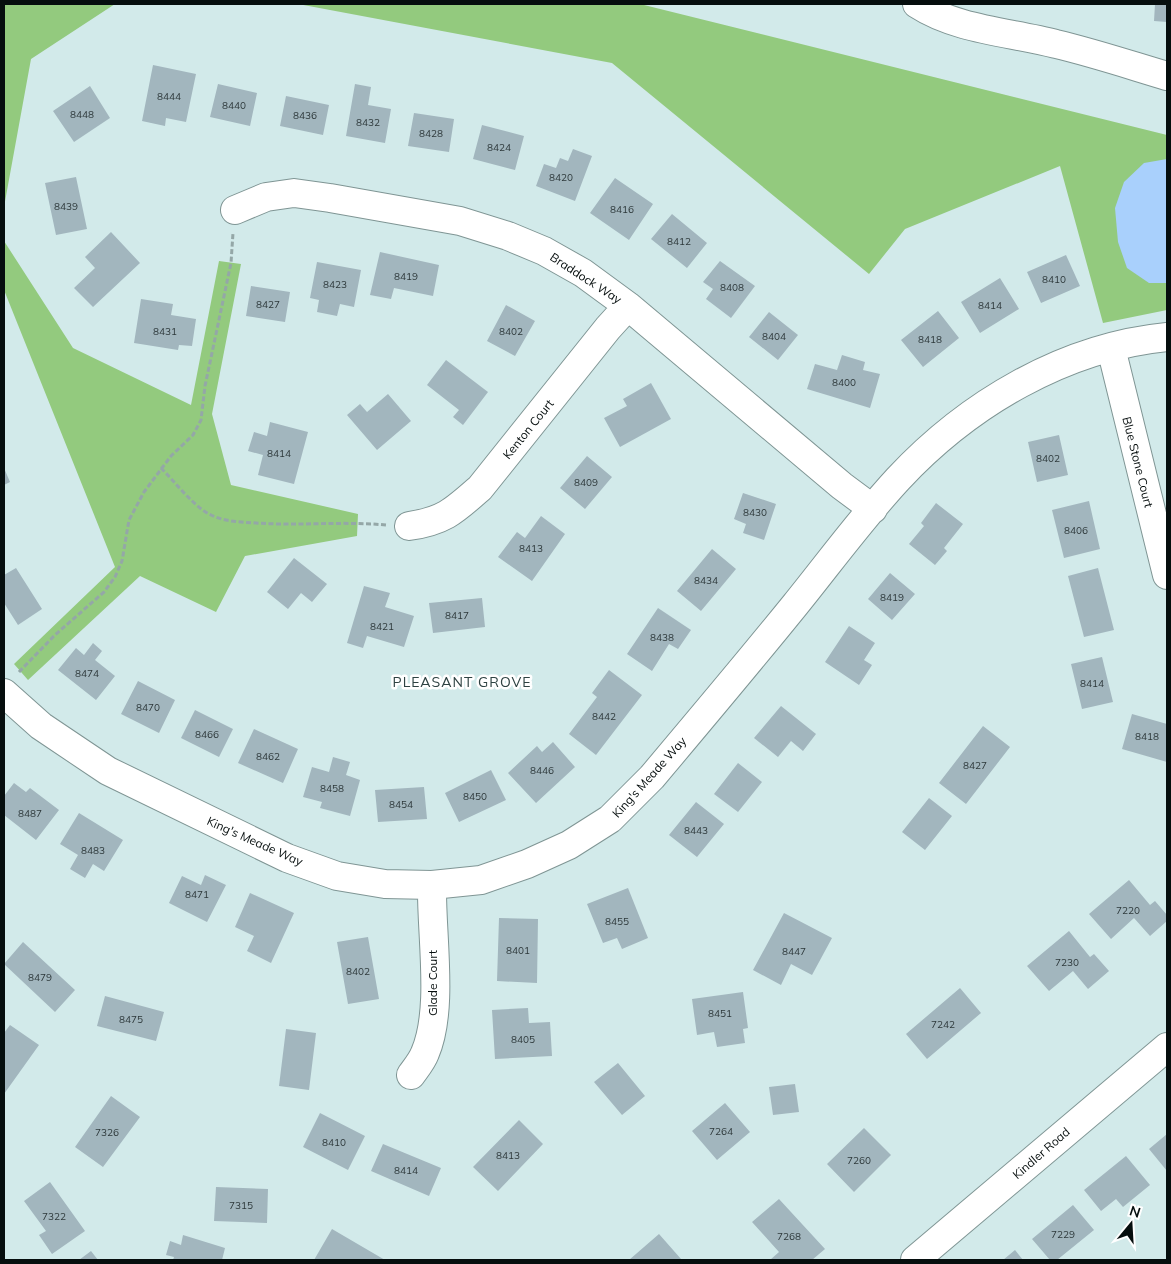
<svg xmlns="http://www.w3.org/2000/svg" width="1171" height="1264" font-family="Mulish,sans-serif">
  <style>
    .green { fill: #93ca7e }
    .water { fill: #a9d0fc }
    .building { fill: #a2b6be }
    .lines { fill: none; stroke-linecap: round; stroke-linejoin: round }
    .minor-casing { stroke: #7f9594; stroke-width: 30 }
    .path { stroke: #94a7a7; stroke-width: 3; stroke-dasharray: 5 2.5; stroke-linecap: butt }
    .minor { stroke: #fff; stroke-width: 28 }
    .labels { text-anchor: middle; dominant-baseline: central; stroke-width: 5; stroke-linejoin: round; paint-order: stroke }
    .number-label { font-size: 10px; fill: #2d383a }
    .street-label { font-size: 12px; fill: #060e0e; stroke: #fff }
    .neighbourhood-label { font-size: 14px; letter-spacing: 1px; fill: #2e4242; stroke: #fff }
  </style>
  <rect width="100%" height="100%" fill="#d2eaea"/>
  <path class="green" d="M4,4H115L31,59L4,207Z
    M298,4H640L1167,135V310L1103,323L1060,166L905,229L869,274L612,63Z
    M4,241L73,348L191,405L219,261L241,264L212,414L231,485L358,514L357,536L245,556L216,612L140,576L28,680L14,664L115,567L4,290Z"/>
  <path class="water" d="M1167,159V283H1149L1127,268L1118,242L1115,208L1124,182L1144,163Z"/>
  <path class="building" d="M1155,4H1167V22L1154,21Z
    M153,65L196,74L186,122L166,118L165,126L142,121Z
    M218,84L257,93L250,126L210,117Z
    M355,84L371,87L368,105L391,109L385,143L346,136Z
    M90,86L110,118L74,142L53,111Z
    M286,96L329,105L323,135L280,126Z
    M414,113L454,119L449,152L408,146Z
    M482,125L524,136L515,170L473,159Z
    M573,149L592,156L575,201L536,186L544,164L556,168L560,158L568,161Z
    M76,177L87,229L56,235L45,183Z
    M615,178L653,204L629,240L590,213Z
    M672,214L707,243L687,268L651,239Z
    M111,232L140,263L93,307L74,288L95,268L85,257Z
    M380,252L439,265L433,296L394,288L391,299L370,295Z
    M1066,255L1080,286L1041,303L1027,272Z
    M720,261L755,286L731,318L706,299L713,289L703,282Z
    M317,262L361,270L354,307L340,304L337,316L317,312L319,300L310,298Z
    M1000,278L1019,309L980,333L961,302Z
    M251,286L290,292L285,322L246,316Z
    M141,299L173,304L171,315L196,319L192,346L179,345L178,350L134,343Z
    M506,305L535,321L515,356L487,341Z
    M938,311L959,338L923,367L901,340Z
    M769,312L798,335L778,360L749,337Z
    M842,355L865,362L863,370L880,374L870,408L807,389L815,364L837,370Z
    M446,360L488,392L463,425L453,417L459,410L427,385Z
    M651,383L671,419L620,447L604,418L627,406L623,399Z
    M388,394L411,421L377,450L347,415L360,404L367,412Z
    M270,422L308,432L294,484L258,475L263,455L248,451L254,432L267,436Z
    M1059,435L1068,475L1037,482L1028,442Z
    M587,456L612,477L585,509L560,488Z
    M4,468L10,482L4,485Z
    M743,493L776,504L764,540L743,533L746,524L734,519Z
    M1089,501L1100,549L1064,558L1052,510Z
    M936,503L963,524L944,548L947,551L935,565L909,544L924,526L921,523Z
    M541,516L565,534L532,581L498,557L517,532L525,538Z
    M712,549L736,569L701,611L677,591Z
    M294,558L327,584L312,602L301,593L288,609L267,592Z
    M16,568L42,609L18,625L4,603V575Z
    M1098,568L1114,630L1084,637L1068,576Z
    M890,573L915,594L892,620L868,599Z
    M364,586L390,593L385,607L414,616L404,647L367,636L363,648L347,643Z
    M482,598L485,627L433,633L429,603Z
    M658,608L691,630L678,649L669,644L652,671L627,654Z
    M849,626L875,643L864,660L872,665L859,685L825,662Z
    M93,643L102,651L95,660L115,676L96,700L58,670L76,648L84,655Z
    M1102,657L1113,702L1082,709L1071,664Z
    M609,670L642,695L596,755L569,734L597,697L592,693Z
    M138,681L175,700L159,733L121,714Z
    M781,706L816,734L803,751L791,741L778,757L754,738Z
    M195,710L233,729L219,757L181,738Z
    M1132,714L1167,724V762L1122,749Z
    M983,726L1010,747L966,804L939,783Z
    M254,729L298,749L283,783L238,763Z
    M553,742L575,767L536,803L508,773L537,746L542,752Z
    M333,757L350,762L346,775L360,780L350,816L320,808L322,802L303,797L312,767L329,772Z
    M738,763L762,782L738,812L714,794Z
    M491,770L506,800L459,822L445,793Z
    M14,783L26,792L30,788L59,810L36,840L4,815V796Z
    M424,787L427,819L378,822L375,790Z
    M929,798L952,816L925,850L902,832Z
    M696,802L724,824L697,857L669,835Z
    M79,813L123,840L104,871L93,864L85,878L70,869L78,855L60,844Z
    M205,875L226,885L207,922L169,903L182,876L201,885Z
    M1129,880L1150,905L1155,901L1167,915V921L1150,936L1134,918L1111,939L1089,914Z
    M628,888L648,938L622,949L617,938L603,943L587,904Z
    M250,893L294,913L271,963L247,951L254,936L235,927Z
    M784,913L832,938L812,975L791,964L781,985L753,970Z
    M499,918L538,919L537,983L497,981Z
    M1069,931L1090,957L1094,954L1109,971L1088,989L1073,971L1049,991L1027,966Z
    M368,937L379,999L348,1004L337,942Z
    M23,942L75,990L55,1012L4,964Z
    M960,988L981,1013L927,1059L906,1034Z
    M743,992L748,1028L743,1029L745,1043L717,1047L714,1032L697,1035L692,999Z
    M105,996L164,1012L156,1041L97,1026Z
    M528,1008L529,1023L550,1022L552,1056L495,1059L492,1010Z
    M10,1025L39,1045L4,1094V1033Z
    M286,1029L316,1033L309,1090L279,1086Z
    M618,1063L645,1096L622,1115L594,1082Z
    M795,1084L799,1112L773,1115L769,1087Z
    M111,1096L140,1117L103,1167L75,1147Z
    M725,1103L750,1132L717,1160L692,1131Z
    M320,1113L365,1136L348,1170L303,1147Z
    M519,1120L543,1144L498,1191L473,1167Z
    M864,1128L891,1155L854,1192L827,1164Z
    M1167,1134V1171L1149,1149Z
    M383,1144L441,1168L429,1196L371,1171Z
    M1126,1156L1150,1185L1123,1207L1116,1199L1101,1211L1084,1190Z
    M50,1182L85,1231L52,1254L39,1235L46,1231L24,1201Z
    M216,1187L268,1189L267,1223L214,1221Z
    M779,1199L825,1249L812,1260H770L779,1252L752,1222Z
    M1073,1205L1094,1230L1057,1260H1050L1032,1239Z
    M332,1229L385,1260H314Z
    M659,1234L681,1259L629,1260Z
    M183,1235L225,1248L222,1260H173L174,1257L166,1255L170,1241L181,1245Z
    M1015,1250L1023,1260H1003Z
    M91,1251L98,1260H79Z"/>
  <g class="lines">
    <g class="minor-casing">
      <path id="minor" d="M917,4C957,30 1010,32 1056,44C1094,53 1130,65 1167,76
        M235,210L266,197L294,193L330,198L460,221L508,236L544,251L583,273L628,306L842,486L873,509
        M1111,348L1167,575
        M409,526C444,521 454,511 480,488L608,328L628,306
        M4,693L41,726L108,771L287,858L337,876L385,884L432,885L481,880L527,864L569,845L610,819L652,777C700,720 748,663 795,605C829,563 861,519 898,479C968,404 1064,347 1167,337
        M411,1075C416,1068 422,1061 425,1053C444,1009 431,934 432,885
        M915,1260L1167,1047"/>
    </g>
    <path class="path" d="M161,468C175,482 195,508 211,515C225,522 241,522 256,523C299,526 343,521 386,525
      M19,672L55,635L104,592L115,577L122,561L129,520L144,492L171,456L193,435L201,420L205,386L231,263L233,233"/>
    <use href="#minor" class="minor"/>
  </g>
  <g class="labels">
    <g class="number-label">
      <text x="169" y="96">8444</text>
      <text x="234" y="105">8440</text>
      <text x="82" y="114">8448</text>
      <text x="305" y="115">8436</text>
      <text x="368" y="122">8432</text>
      <text x="431" y="133">8428</text>
      <text x="499" y="147">8424</text>
      <text x="561" y="177">8420</text>
      <text x="66" y="206">8439</text>
      <text x="622" y="209">8416</text>
      <text x="679" y="241">8412</text>
      <text x="406" y="276">8419</text>
      <text x="1054" y="279">8410</text>
      <text x="335" y="284">8423</text>
      <text x="732" y="287">8408</text>
      <text x="268" y="304">8427</text>
      <text x="990" y="305">8414</text>
      <text x="165" y="331">8431</text>
      <text x="511" y="331">8402</text>
      <text x="774" y="336">8404</text>
      <text x="930" y="339">8418</text>
      <text x="844" y="382">8400</text>
      <text x="279" y="453">8414</text>
      <text x="1048" y="458">8402</text>
      <text x="586" y="482">8409</text>
      <text x="755" y="512">8430</text>
      <text x="1076" y="530">8406</text>
      <text x="531" y="548">8413</text>
      <text x="706" y="580">8434</text>
      <text x="892" y="597">8419</text>
      <text x="457" y="615">8417</text>
      <text x="382" y="626">8421</text>
      <text x="662" y="637">8438</text>
      <text x="87" y="673">8474</text>
      <text x="1092" y="683">8414</text>
      <text x="148" y="707">8470</text>
      <text x="604" y="716">8442</text>
      <text x="207" y="734">8466</text>
      <text x="1147" y="736">8418</text>
      <text x="268" y="756">8462</text>
      <text x="975" y="765">8427</text>
      <text x="542" y="770">8446</text>
      <text x="332" y="788">8458</text>
      <text x="475" y="796">8450</text>
      <text x="401" y="804">8454</text>
      <text x="30" y="813">8487</text>
      <text x="696" y="830">8443</text>
      <text x="93" y="850">8483</text>
      <text x="197" y="894">8471</text>
      <text x="1128" y="910">7220</text>
      <text x="617" y="921">8455</text>
      <text x="518" y="950">8401</text>
      <text x="794" y="951">8447</text>
      <text x="1067" y="962">7230</text>
      <text x="358" y="971">8402</text>
      <text x="40" y="977">8479</text>
      <text x="720" y="1013">8451</text>
      <text x="131" y="1019">8475</text>
      <text x="943" y="1024">7242</text>
      <text x="523" y="1039">8405</text>
      <text x="721" y="1131">7264</text>
      <text x="107" y="1132">7326</text>
      <text x="334" y="1142">8410</text>
      <text x="508" y="1155">8413</text>
      <text x="859" y="1160">7260</text>
      <text x="406" y="1170">8414</text>
      <text x="241" y="1205">7315</text>
      <text x="54" y="1216">7322</text>
      <text x="1063" y="1234">7229</text>
      <text x="789" y="1236">7268</text>
    </g>
    <g class="street-label">
      <text transform="translate(586 278) rotate(33)">Braddock Way</text>
      <text transform="translate(528 429) rotate(-51)">Kenton Court</text>
      <text transform="translate(1138 462) rotate(76)">Blue Stone Court</text>
      <text transform="translate(649 777) rotate(-48)">King's Meade Way</text>
      <text transform="translate(255 841) rotate(24)">King's Meade Way</text>
      <text transform="translate(432 983) rotate(-90)">Glade Court</text>
      <text transform="translate(1041 1153) rotate(-41)">Kindler Road</text>
    </g>
    <g class="neighbourhood-label">
      <text x="462" y="682">PLEASANT GROVE</text>
    </g>
  </g>
  <rect width="1171" height="1264" fill="none" stroke="#060e0e" stroke-width="10"/>
  <g transform="translate(1131 1224) rotate(18)" stroke="#ffffff" stroke-width="4" paint-order="stroke">
  <path d="M0-4L9 19L0 12L-9 19Z" fill="#060e0e"/>
  <text y="-8" font-size="14" font-weight="bold" text-anchor="middle" fill="#060e0e">N</text>
  </g>
</svg>
